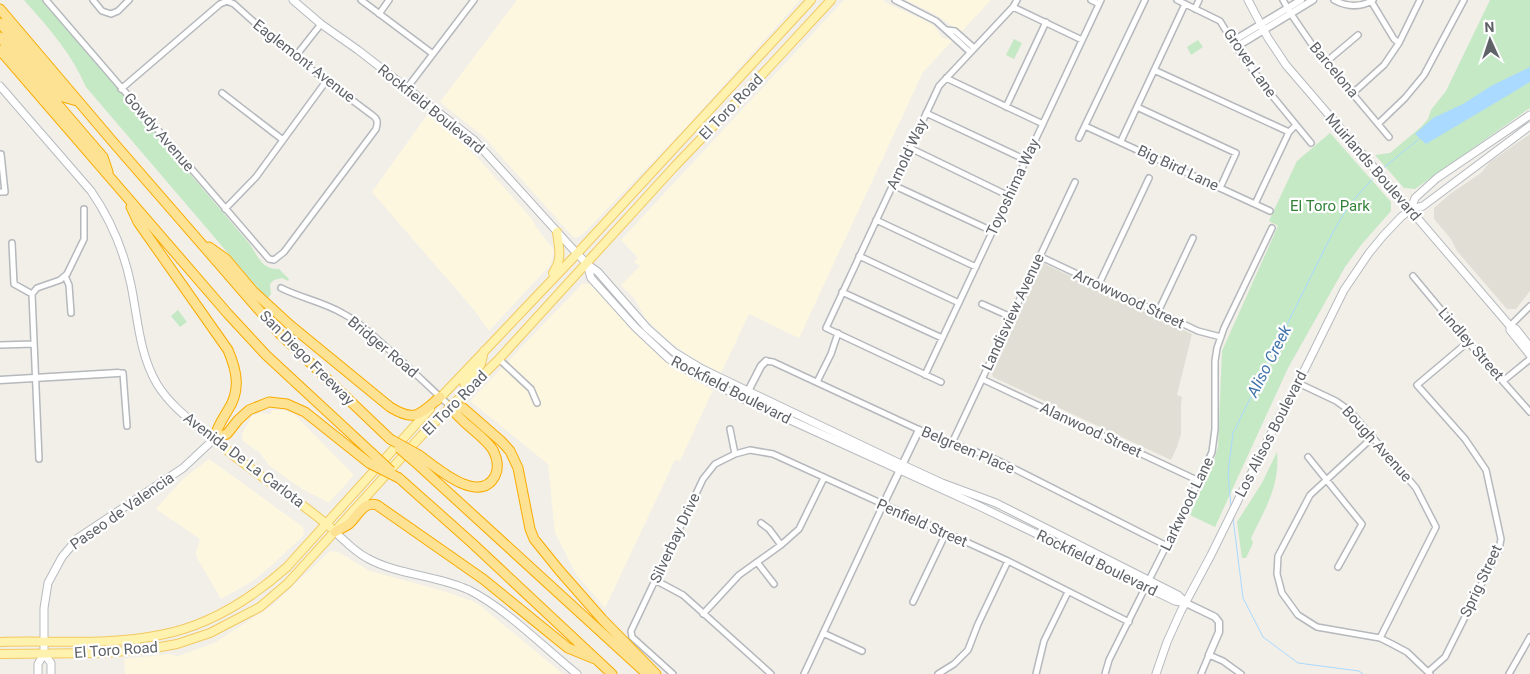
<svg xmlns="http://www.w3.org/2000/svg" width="1530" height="674" font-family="Roboto,sans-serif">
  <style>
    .commercial { fill: #fef7e0 }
    .education { fill: #e1ded6 }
    .green { fill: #c5e8c5 }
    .water { fill: #aadaff }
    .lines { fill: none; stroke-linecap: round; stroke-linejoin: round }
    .stream { stroke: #aadaff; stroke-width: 1 }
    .minor-casing { stroke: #b5b8bc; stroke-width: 8 }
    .tertiary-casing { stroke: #b5b8bc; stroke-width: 9 }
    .secondary-casing { stroke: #b6babf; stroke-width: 9 }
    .primary-casing { stroke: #f2c960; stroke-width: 10 }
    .motorway-casing { stroke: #f9ab00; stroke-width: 11 }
    .minor { stroke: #fff; stroke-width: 5 }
    .tertiary { stroke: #fff; stroke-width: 6 }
    .secondary { stroke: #fff; stroke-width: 7 }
    .primary { stroke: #fff2af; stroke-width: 8 }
    .motorway { stroke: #fde293; stroke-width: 9 }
    .motorway-bridge-casing { stroke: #f9ab00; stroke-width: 11; stroke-linecap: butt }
    .motorway-bridge { stroke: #fde293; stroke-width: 9 }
    .labels { text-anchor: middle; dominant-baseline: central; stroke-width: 4.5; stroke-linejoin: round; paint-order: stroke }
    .street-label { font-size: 15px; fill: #5f6368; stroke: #fff }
    .park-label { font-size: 15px; fill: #348238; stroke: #fff }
    .water-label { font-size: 16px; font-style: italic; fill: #4174aa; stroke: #fff }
  </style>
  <rect width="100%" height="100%" fill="#f1efe8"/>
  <path class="commercial" d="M517,0H800L689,124L583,234L576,238L573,237L484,137L440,102Z
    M844,0H883L888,4L928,22L935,27L942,38L953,40L923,72L799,338L749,314L721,373L688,355L668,340L645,318L635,299L621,285L640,266L634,262L638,258L621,240Z
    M906,0H991L961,32L935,14Z
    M427,115L455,136L476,156L532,219L536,227L554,250L551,264L489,331L475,311L372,192Z
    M582,284H590L648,346L665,361L692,379L713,390L680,461L675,460L605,608L576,574L555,533L548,464L470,401Z
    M272,410H283L294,414L354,475L329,503L304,490L289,480L269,465L260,453L243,441L242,434L252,416L260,413L271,414Z
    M209,459L303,527L304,535L272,565L253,581L221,599L197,558L196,553L200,539L156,509L183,479Z
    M330,551L338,552L370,571L447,592L477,603L563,674H125L124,659L169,654L178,656L214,643L236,629L273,605Z"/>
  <path class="education" d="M1530,134V291L1516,309H1507L1457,251L1451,239L1434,219V208L1450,194L1481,173L1490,162Z
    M1043,263L1192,334L1177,395L1182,397L1181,404V434L1177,447L1171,460L993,377L992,374Z"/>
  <path class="green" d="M24,0H42L248,242C258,255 261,270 279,269L289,279L288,281L282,278L274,280L270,284L271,294L268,298L263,294L86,87C72,54 48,27 24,0Z
    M1490,0H1530V108L1415,189L1404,188L1375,155L1390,153L1421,127L1428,119L1431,110L1446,91Z
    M1014,39L1022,43L1014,59L1006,55Z
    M1198,40L1203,47L1191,55L1187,47Z
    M1330,133L1391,202V211L1361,245L1345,267L1288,368L1215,527L1190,515L1213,463L1218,447L1222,351L1278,226L1269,221L1297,161Z
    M178,310L187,322L180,327L171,316Z
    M1277,452C1280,486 1265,509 1251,538L1253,543L1246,558H1242L1237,522L1262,483Z"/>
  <path class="water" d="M1530,67V82L1426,144L1415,134L1433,118L1463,104L1491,86Z"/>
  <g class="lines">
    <path class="stream" d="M1381,170L1420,138
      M1231,507L1228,473L1233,433L1333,232L1349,205L1376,175
      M1233,518L1243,598L1263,637L1298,663L1359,671L1363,674"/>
    <g class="minor-casing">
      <path id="minor" d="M46,0L269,259L274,260L284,252L376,129C378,122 378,119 372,115L284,49L234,4L227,1L220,4L121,89
        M93,0L102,11L111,14L118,11L129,0
        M361,0L433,54
        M895,0L936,21L970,52
        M1091,0L1099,4
        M1177,0L1220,21L1236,47L1270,93L1311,143
        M1283,0L1291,14L1315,49L1389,137
        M1334,0C1347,7 1360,8 1373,0
        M1371,1L1394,39L1399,43
        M1013,7L1082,40
        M1195,9L1199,0
        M379,14L389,0
        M947,30L955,31L974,48
        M295,57L321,24
        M1326,62L1358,35
        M1154,70L1289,132
        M946,78L1043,124
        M407,88L474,0
        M222,93L283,140
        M1353,93L1384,65L1399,43L1420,0
        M1006,107L1046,22
        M1137,107L1236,153L1220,188
        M926,113L1026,160
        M1378,124L1405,98L1424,75L1464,0
        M1085,126L1270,211
        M1079,138L1145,0
        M1121,141L1185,4
        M910,148L1009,196
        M893,185L992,231
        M0,192H5L1,154
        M1255,204L1289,132L1296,125
        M225,209L256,177L327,80
        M876,220L976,267
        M12,243L14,284L32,294
        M859,256L959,303
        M1039,256L1198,331L1221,337
        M65,276L69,285L71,313
        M1413,276L1468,342L1530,412
        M1099,284L1149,178
        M281,288C301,298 323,302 342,313C359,322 373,335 387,348C409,367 429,387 450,406
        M842,292L942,338
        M32,294L39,459
        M32,294L37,288L60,280L67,274L84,239V209
        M982,304L1011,317
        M1158,312L1193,238
        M1510,326L1530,306
        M0,345L34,344
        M499,359L531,389L537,403
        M766,361L773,362L939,439L985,455L999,461L1167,546
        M118,373H123L127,426
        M925,375L1101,0
        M982,379L1199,481
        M1503,381L1530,359
        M817,382L831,354L838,333
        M941,382L826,328L939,86L1013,7L1017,0
        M1298,383L1336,401L1350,411L1416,488L1436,527L1380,638
        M730,429L735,454L750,450L773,454L1008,561L1129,622
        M1373,437L1310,495L1278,556L1277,574L1282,593L1298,615L1317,627L1380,638L1392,644L1407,652L1430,674
        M952,443L1075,182
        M1308,457L1362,524L1338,567
        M761,523L769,529L781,545
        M757,562L774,584
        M655,580L683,595L771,674
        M1149,580L1199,481L1212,452L1215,429V361L1217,348L1224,328L1272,228
        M913,602L946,533
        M703,614L739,575L781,545L799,529L824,478
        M823,633L862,651
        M1428,672L1445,657L1499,549L1501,539L1486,470L1465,439L1417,385L1468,342
        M673,674L632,637L631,631L703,479L715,464L735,454
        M804,674L883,505
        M938,674L954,664L968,650L978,624L1008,561
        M1036,674L1044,641L1068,592
        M1105,674L1109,660L1146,586
        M1201,674L1209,655L1223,661L1241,674
        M1509,674L1530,637"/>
    </g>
    <g class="tertiary-casing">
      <path id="tertiary" d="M1233,41L1301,0
        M1236,47L1313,0
        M0,380L118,373
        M744,399L761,366L766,361
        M883,505L919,430
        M1186,603L1215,617L1219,622V632L1209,655"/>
    </g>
    <g class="secondary-casing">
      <path id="secondary" d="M293,0L321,24L358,50L474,140L570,246L587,264L598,272L647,328L674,352L702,369L903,465L942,483L996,503L1178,595L1186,603
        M1248,0L1268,38L1286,65L1510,326L1516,329L1530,347
        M0,86L91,191C111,220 124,251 131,285C138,319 139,353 157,384C171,407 193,422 214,439L183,468L78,538L62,557L48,583L44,608V654L51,663V674
        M1411,209L1415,198L1437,178L1530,115
        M587,264L591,278L635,327L669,359L691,372L744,399L979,506L1175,601L1186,603
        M1510,326V330L1530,355
        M335,532C345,541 355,552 367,558C397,575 437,575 469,590C508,610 542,646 577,674
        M38,674V664L44,654
        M1156,674L1167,642L1181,611L1211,555L1284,407L1298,383L1344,290L1369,253L1383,236L1401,217L1411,209L1423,206L1530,126"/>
    </g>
    <g class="primary-casing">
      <path id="primary" d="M553,273C563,257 559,250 557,232
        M468,391L464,383L481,364L484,351
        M437,401L572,259L811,0
        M214,439C250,472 293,495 330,527
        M0,642C53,640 108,646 160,635C208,626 251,599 287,567L430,409
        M0,654L104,653L149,649L177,644L210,633L260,607L288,583L422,435L499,359L675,166L747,91L831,0"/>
    </g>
    <g class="motorway-casing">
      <path id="motorway" d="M0,9L113,142L279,333L390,439
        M0,23L63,97L77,101
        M0,37L103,157L108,172
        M0,50L228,314L266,355L375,456
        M131,207L138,222L228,350C237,371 241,390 228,410C222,420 217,427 214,439
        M209,247L226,259L253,291L290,325L390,407C416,423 420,414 440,397
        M450,406L463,408L502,442L510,451L518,468L530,529L534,539L559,570L602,619L656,674
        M214,439L227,434L238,420L249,410L269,402L287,404L305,412L369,463
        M419,455C436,467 479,506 495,476C499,468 497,458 493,450C483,434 461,424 450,406
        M414,461L647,674
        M399,478L472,543L612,674
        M335,532C339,529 345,527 349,524C358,516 363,501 377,505L483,579L568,648L595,659"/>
    </g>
    <use href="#minor" class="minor"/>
    <use href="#tertiary" class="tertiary"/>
    <use href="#secondary" class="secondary"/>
    <use href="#primary" class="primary"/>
    <use href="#motorway" class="motorway"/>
    <g class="motorway-bridge-casing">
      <path id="motorway-bridge" d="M390,439L419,455
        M399,448L414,461
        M375,456L391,471
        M369,463L399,478"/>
    </g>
    <use href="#motorway-bridge" class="motorway-bridge"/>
  </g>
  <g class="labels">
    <g class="street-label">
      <text transform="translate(304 61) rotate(38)">Eaglemont Avenue</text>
      <text transform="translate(1250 63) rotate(55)">Grover Lane</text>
      <text transform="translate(1334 70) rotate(50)">Barcelona</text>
      <text transform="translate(731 107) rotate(-46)">El Toro Road</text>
      <text transform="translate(431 109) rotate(39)">Rockfield Boulevard</text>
      <text transform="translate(159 132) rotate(49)">Gowdy Avenue</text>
      <text transform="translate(907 154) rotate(-65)">Arnold Way</text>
      <text transform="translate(1373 167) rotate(49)">Muirlands Boulevard</text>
      <text transform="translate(1178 168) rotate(25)">Big Bird Lane</text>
      <text transform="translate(1013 187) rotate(-65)">Toyoshima Way</text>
      <text transform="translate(1129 299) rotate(25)">Arrowwood Street</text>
      <text transform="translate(1013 312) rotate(-65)">Landisview Avenue</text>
      <text transform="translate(1471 344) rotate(49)">Lindley Street</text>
      <text transform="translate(383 347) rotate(40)">Bridger Road</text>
      <text transform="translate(307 358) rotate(45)">San Diego Freeway</text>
      <text transform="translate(731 390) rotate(27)">Rockfield Boulevard</text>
      <text transform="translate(455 403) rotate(-45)">El Toro Road</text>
      <text transform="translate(1091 430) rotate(25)">Alanwood Street</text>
      <text transform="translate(1271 434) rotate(-63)">Los Alisos Boulevard</text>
      <text transform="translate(1377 444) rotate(48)">Bough Avenue</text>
      <text transform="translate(968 450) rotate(23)">Belgreen Place</text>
      <text transform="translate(244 460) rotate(37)">Avenida De La Carlota</text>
      <text transform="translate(1187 504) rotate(-64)">Larkwood Lane</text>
      <text transform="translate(122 511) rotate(-35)">Paseo de Valencia</text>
      <text transform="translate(922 523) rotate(24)">Penfield Street</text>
      <text transform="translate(675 538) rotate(-65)">Silverbay Drive</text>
      <text transform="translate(1097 563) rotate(26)">Rockfield Boulevard</text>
      <text transform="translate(1481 581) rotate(-65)">Sprig Street</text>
      <text transform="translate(116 650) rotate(-4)">El Toro Road</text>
    </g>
    <g class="park-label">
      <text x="1330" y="206">El Toro Park</text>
    </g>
    <g class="water-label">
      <text transform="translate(1269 361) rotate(-63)">Aliso Creek</text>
    </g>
  </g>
  <g transform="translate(1490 40) rotate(357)" stroke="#ffffff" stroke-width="4" paint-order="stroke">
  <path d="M0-4L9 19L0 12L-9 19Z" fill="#5f6368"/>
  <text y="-8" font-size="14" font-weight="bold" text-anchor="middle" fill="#5f6368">N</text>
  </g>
</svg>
